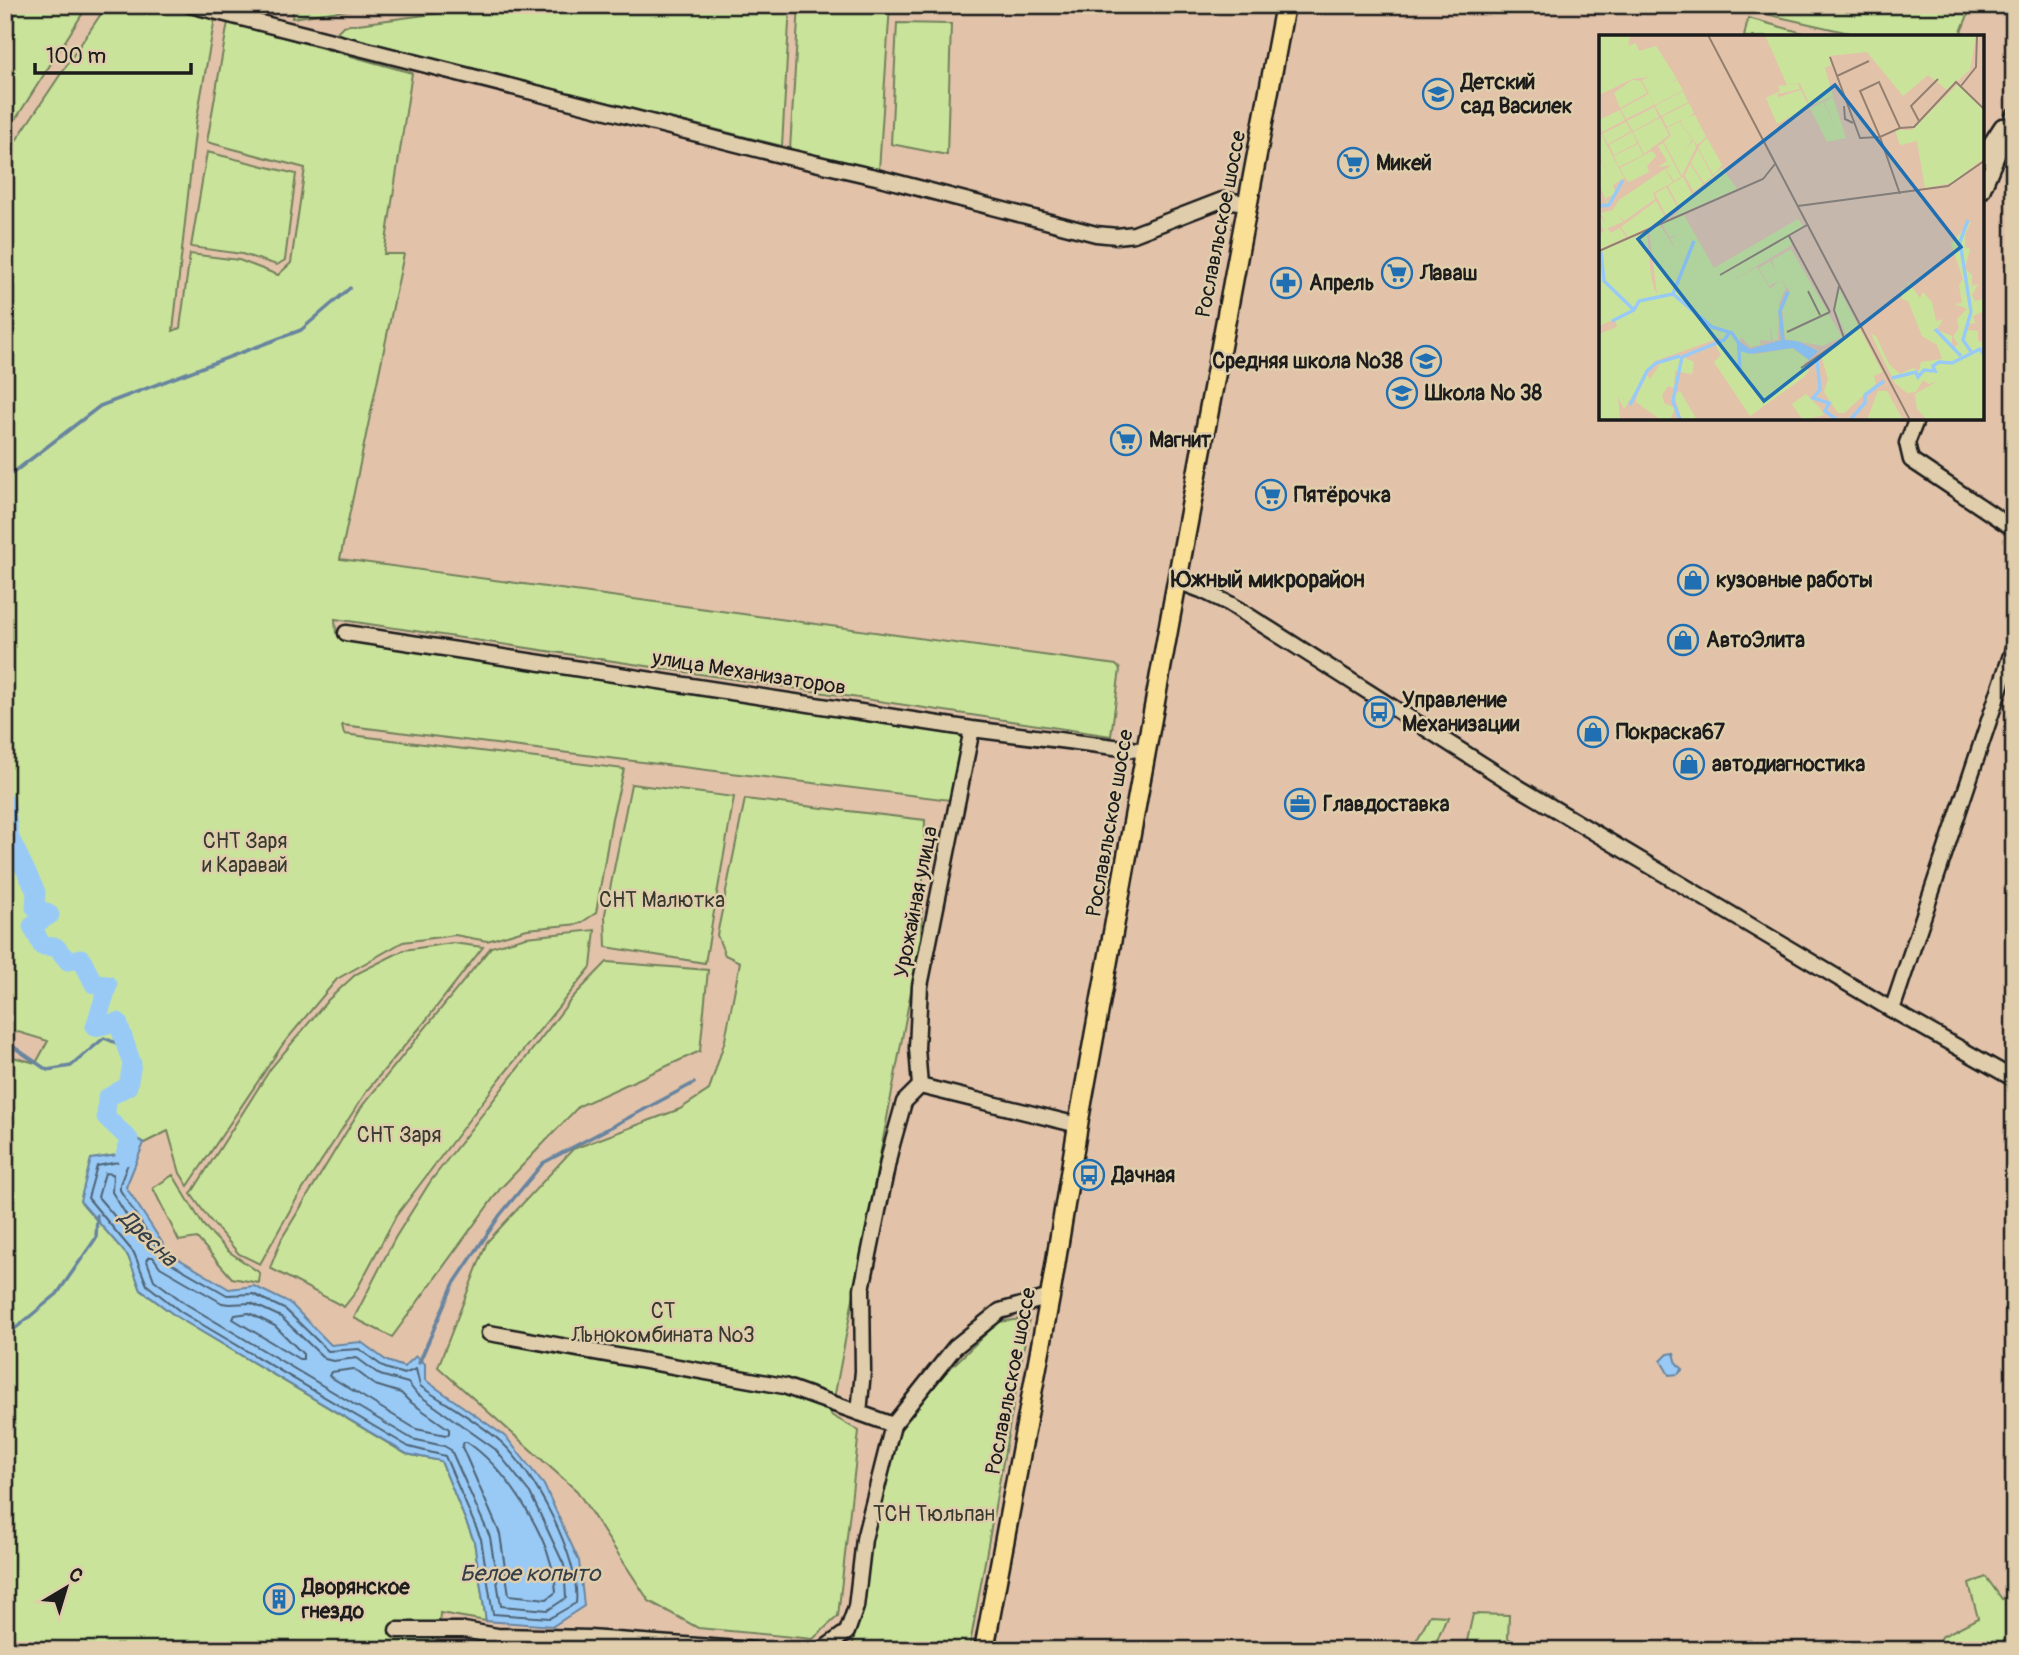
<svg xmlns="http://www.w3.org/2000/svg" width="2019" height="1655" font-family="Pangolin,sans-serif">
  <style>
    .green { fill: #c9e49a; stroke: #72805b; stroke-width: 2 }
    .water { fill: #99caf6; stroke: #67849f; stroke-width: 2 }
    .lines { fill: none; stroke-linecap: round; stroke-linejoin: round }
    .shore { stroke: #4e6273; stroke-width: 2 }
    .stream { stroke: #67849f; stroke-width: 3.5 }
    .river { stroke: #99caf6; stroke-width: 19 }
    .minor-casing { stroke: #1c1c1c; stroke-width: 19 }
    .major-casing { stroke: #1c1c1c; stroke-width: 23 }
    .minor { stroke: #dfcdab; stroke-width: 14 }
    .major { stroke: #fadf96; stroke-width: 18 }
    .labels { text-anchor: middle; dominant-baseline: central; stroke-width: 5; stroke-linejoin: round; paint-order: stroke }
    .poi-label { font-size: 21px; font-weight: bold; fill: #1c1c1c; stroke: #dfcdab; text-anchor: start }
    .street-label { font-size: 21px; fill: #1c1c1c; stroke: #dfcdab }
    .park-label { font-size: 21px; fill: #363a2f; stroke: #dfcdab }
    .neighbourhood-label { font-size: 23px; font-weight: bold; fill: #1c1c1c; stroke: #dfcdab }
    .water-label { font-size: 23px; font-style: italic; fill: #353f48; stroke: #dfcdab }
    .inset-river { fill: none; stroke: #99caf6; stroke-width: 3.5 }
    .inset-road { fill: none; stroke: #938071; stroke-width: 2 }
    .view { fill: #1f6fb2; fill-opacity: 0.15; stroke: #1f6fb2; stroke-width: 3.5 }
    .inset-edge { fill: none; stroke: #1c1c1c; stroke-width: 3.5 }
  </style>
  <rect width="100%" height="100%" fill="#e2c3aa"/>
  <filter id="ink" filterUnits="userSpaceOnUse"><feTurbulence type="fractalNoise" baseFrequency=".0143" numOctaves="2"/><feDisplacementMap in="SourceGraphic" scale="14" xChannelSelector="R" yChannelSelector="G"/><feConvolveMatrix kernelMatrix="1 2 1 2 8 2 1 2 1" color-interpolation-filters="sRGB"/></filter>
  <g filter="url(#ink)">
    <path class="green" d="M5,5H88L5,136Z
      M107,5H153L215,18L196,123L173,331L180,328L190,254L239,260L278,275L291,263L305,168L207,142L228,22L412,73L384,254H404L340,559L1116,665L1120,669L1111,736L335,619L336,633L966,725L950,800L342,725L344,734L624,769L612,818L596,913L579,924L527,929L487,941L455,935L403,942L337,979L283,1044L188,1186L180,1173L168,1131L144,1143L125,1132L117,1155L80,1201L128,1256L141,1290L177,1317L406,1454L441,1461L474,1541L486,1621L440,1613L437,1650H5V1055L36,1063L48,1041L5,1028V157Z
      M294,5H380L292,18Z
      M500,5H790L782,146L335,34L343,26Z
      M799,5H890L879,170L790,149Z
      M1758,5H1972L1959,37H1867L1757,12Z
      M1748,18L1818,37H1744Z
      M897,23L951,24L947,155L891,144Z
      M207,152L296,174L285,260L277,265L242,254L191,247Z
      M631,784L734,797L705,963L606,947L605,914Z
      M745,799L925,820L921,938L831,1415L859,1431L838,1616L813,1639L698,1628L649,1601L577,1491L438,1367L487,1242L573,1149L680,1109L709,1090L725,1040L740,962L725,955L717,935Z
      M595,930L591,967L499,1080L396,1216L355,1293L344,1307L270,1268L282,1238L362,1106L491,947L526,937Z
      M452,943L483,947L423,1024L368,1089L294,1203L260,1264L239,1254L209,1219L191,1194L271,1068L328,1000L356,974L404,950Z
      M607,962L708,970L700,1051L579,1106L500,1189L392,1337L354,1318L395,1238L430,1182L573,997Z
      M173,1175L203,1225L228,1251L260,1273L259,1283L232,1278L197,1238L179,1241L153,1188Z
      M1029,1318L969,1650H852L878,1487L907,1410L998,1322Z
      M1986,1577L2002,1599L2014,1595V1650H1935L1941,1637L1978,1618L1969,1584Z
      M1473,1614L1509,1615L1508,1638L1525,1650H1465Z
      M1430,1615L1447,1616L1433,1650H1411Z"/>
    <path class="water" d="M125,1132L144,1143L126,1187L169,1253L229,1289L254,1286L291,1304L331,1345L361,1342L387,1361L404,1367L416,1356L425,1364V1380L506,1437L544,1485L579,1561L584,1606L553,1626L486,1621L474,1541L441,1461L407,1454L177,1317L141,1290L128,1256L80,1201L91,1159L117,1155Z
      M1674,1353L1677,1364L1683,1369L1678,1374L1669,1375L1661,1361L1668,1354Z"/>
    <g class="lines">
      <path class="shore" d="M124,1158L129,1161L120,1184V1190L164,1259L227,1295L253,1294L286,1310L328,1351L359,1349L385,1368L404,1374L416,1369L420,1386C446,1404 476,1420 500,1441C533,1470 581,1559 576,1603L550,1618L493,1614L481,1539L445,1456L409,1447L181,1312L147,1285L134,1253L88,1198L97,1166L118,1162Z
        M105,1173L113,1174L112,1192L135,1229L133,1234L129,1233L98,1197Z
        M149,1257H153L160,1267L222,1303L229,1304L251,1303L281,1317L325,1359L333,1361L357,1358L380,1375L408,1383L416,1393L495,1449L530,1493L564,1565L566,1598L548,1610L501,1606L490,1537L451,1450L444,1446L412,1439L186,1304L154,1280L147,1261Z
        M249,1313L275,1326L303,1354V1359H299L233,1319L235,1315Z
        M354,1369L375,1385L401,1393L409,1401L449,1429V1434L446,1435L416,1429L329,1376L331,1372Z
        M464,1442H467C509,1471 553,1541 556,1592L547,1599L509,1595L500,1534L462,1447Z"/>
      <path class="stream" d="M5,479L100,406L301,330L350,288
        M5,1041L47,1070L71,1066L104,1038L126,1047
        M5,1337L57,1294L96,1238L97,1215
        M419,1363L453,1285L500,1215L543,1163L694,1083
        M2010,1650L2014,1644"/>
      <path class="river" d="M5,802L10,838L36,892L35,907L50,915L32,926L42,946L56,947L68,961L81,958L94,984L108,985L95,1027L118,1022L132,1064L128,1086L107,1098L106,1117L129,1139L125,1156"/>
      <g class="minor-casing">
        <path id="minor" d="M190,5L784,156L880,178L1096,234L1117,236L1134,234L1222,200L1248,203
          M1982,157L2002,126
          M1982,191L2014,115
          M1917,418L1907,443L1911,460L2014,529
          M1177,581L1201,590L1230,604L1518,787L1892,1010L2014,1079
          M346,633L972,729L1146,751
          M1892,1010L2014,646
          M920,1086L1078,1125
          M489,1333L784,1386L893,1425
          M859,1413L863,1371L862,1289L890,1152L904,1102L920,1086L917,1048L920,986L972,729
          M397,1630H464L497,1636L589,1638L753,1650
          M822,1650L847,1632L856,1607L864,1539L893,1425L955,1347L1000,1311L1050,1297"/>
      </g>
      <g class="major-casing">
        <path id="major" d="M984,1650L1050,1297L1078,1125L1177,581L1285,5"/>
      </g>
      <use href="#minor" class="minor"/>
      <use href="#major" class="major"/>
    </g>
  </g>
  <defs>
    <g id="school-ring" transform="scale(1.575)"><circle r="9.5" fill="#dfcdab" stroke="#1f6fb2" stroke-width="1.5"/><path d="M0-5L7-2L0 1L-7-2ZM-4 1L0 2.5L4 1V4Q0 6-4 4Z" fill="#1f6fb2"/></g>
    <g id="supermarket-ring" transform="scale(1.575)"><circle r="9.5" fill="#dfcdab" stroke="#1f6fb2" stroke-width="1.5"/><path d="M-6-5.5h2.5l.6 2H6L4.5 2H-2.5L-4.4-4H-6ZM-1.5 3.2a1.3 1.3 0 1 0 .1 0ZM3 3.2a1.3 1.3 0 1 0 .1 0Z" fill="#1f6fb2"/></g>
    <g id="pharmacy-ring" transform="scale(1.575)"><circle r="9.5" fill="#dfcdab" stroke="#1f6fb2" stroke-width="1.5"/><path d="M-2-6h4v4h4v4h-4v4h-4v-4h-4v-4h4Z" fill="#1f6fb2"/></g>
    <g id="shop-ring" transform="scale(1.575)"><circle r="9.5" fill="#dfcdab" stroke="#1f6fb2" stroke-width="1.5"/><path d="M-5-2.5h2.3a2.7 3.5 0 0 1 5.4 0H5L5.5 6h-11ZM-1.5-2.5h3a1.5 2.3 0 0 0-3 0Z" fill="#1f6fb2"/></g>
    <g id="bus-ring" transform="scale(1.575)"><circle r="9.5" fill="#dfcdab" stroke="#1f6fb2" stroke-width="1.5"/><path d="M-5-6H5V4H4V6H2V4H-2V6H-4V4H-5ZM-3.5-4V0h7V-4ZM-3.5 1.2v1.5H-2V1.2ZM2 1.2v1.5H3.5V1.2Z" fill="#1f6fb2"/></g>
    <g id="office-ring" transform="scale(1.575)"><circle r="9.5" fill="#dfcdab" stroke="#1f6fb2" stroke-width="1.5"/><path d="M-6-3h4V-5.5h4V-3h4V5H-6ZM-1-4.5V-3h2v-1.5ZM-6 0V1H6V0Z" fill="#1f6fb2"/></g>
    <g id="building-ring" transform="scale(1.575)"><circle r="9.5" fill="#dfcdab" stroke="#1f6fb2" stroke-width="1.5"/><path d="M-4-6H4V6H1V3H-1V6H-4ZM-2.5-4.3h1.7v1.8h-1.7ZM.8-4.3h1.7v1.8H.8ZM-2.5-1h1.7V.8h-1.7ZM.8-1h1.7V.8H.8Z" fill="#1f6fb2"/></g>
  </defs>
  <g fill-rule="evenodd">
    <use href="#school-ring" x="1438" y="94"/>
    <use href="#supermarket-ring" x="1353" y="163"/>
    <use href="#supermarket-ring" x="1397" y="273"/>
    <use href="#pharmacy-ring" x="1286" y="283"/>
    <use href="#school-ring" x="1426" y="361"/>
    <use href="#school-ring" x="1402" y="393"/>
    <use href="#supermarket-ring" x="1126" y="440"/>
    <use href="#supermarket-ring" x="1271" y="495"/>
    <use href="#shop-ring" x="1693" y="580"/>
    <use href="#shop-ring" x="1683" y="640"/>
    <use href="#bus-ring" x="1379" y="712"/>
    <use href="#shop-ring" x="1593" y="732"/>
    <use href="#shop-ring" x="1689" y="764"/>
    <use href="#office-ring" x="1300" y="804"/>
    <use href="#bus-ring" x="1089" y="1175"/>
    <use href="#building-ring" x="279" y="1599"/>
  </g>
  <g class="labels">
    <g class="poi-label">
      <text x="1461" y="82">Детский<tspan x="1461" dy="24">сад Василек</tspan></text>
      <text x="1376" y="163">Микей</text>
      <text x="1420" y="273">Лаваш</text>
      <text x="1309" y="283">Апрель</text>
      <text x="1403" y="361" text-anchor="end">Средняя школа №38</text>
      <text x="1425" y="393">Школа № 38</text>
      <text x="1149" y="440">Магнит</text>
      <text x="1294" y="495">Пятёрочка</text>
      <text x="1716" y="580">кузовные работы</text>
      <text x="1706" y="640">АвтоЭлита</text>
      <text x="1402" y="700">Управление<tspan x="1402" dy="24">Механизации</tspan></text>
      <text x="1616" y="732">Покраска67</text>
      <text x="1712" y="764">автодиагностика</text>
      <text x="1323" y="804">Главдоставка</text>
      <text x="1112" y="1175">Дачная</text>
      <text x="302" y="1587">Дворянское<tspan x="302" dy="24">гнездо</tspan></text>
    </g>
    <g class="street-label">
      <text transform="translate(1221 224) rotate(-79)">Рославльское шоссе</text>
      <text transform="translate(749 673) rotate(9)">улица Механизаторов</text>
      <text transform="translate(1110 823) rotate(-80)">Рославльское шоссе</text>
      <text transform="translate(916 902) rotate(-79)">Урожайная улица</text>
      <text transform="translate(1011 1381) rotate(-79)">Рославльское шоссе</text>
    </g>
    <g class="park-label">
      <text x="245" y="841">СНТ Заря<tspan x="245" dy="24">и Каравай</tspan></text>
      <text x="662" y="900">СНТ Малютка</text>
      <text x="399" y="1135">СНТ Заря</text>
      <text x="663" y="1311">СТ<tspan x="663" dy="24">Льнокомбината №3</tspan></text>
      <text x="934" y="1514">ТСН Тюльпан</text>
    </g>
    <g class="neighbourhood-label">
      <text x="1268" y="579">Южный микрорайон</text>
    </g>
    <g class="water-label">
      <text transform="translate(148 1238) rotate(44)">Дресна</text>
      <text x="530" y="1573">Белое копыто</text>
    </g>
  </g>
  <g transform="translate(1599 35)">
    <rect width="385" height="385" fill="#e2c3aa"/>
    <path d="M0,0H31L29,11L37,8L40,16L57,11L78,44L69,49L78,45L84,55L56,70L51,61L55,70L27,84L22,74L50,59L43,45L50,42L33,44L0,60ZM166,0H377L371,35L348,55L329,40L304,61L268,17L230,21L232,30L226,33L234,61L211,71L201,48L188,50ZM33,45L42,46L48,58L21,73L15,58ZM199,49L201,54L178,59L182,68L180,62L202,55L210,72L190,83L187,78L189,83L178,89L167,63L181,56L179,51ZM359,49L385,76V123L353,148L326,153L318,106L301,110L296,95H313ZM84,56L89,67L62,81L56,71ZM234,62L247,103L228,107L211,73L224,67L239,97L225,67ZM90,68L95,78L89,82L96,80L107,102L98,110L81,87L86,83L68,92L63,82ZM55,72L60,82L34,96L28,86ZM21,75L26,85L3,97L0,85ZM61,83L70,100L45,119L34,97ZM27,87L32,96L9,109L3,99ZM80,87L93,104L86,117L94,105L97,112L83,141L65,107L72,100L68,93ZM33,97L38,108L15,120L10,110ZM2,99L25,143L14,150L17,159L7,163L9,170L0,149V122L12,144L0,120ZM108,103L123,130L114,140L99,112ZM64,108L82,142L75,146L67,134L72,130L59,132L68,126L59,111ZM39,109L44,120L20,132L15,121ZM99,114L113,141L105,148L92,128ZM53,116L57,121L48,131L50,137L30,147L26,143L21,133ZM91,129L104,149L95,157L86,141ZM123,133L138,154L74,182L114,141L119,147L115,140ZM66,134L74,147L54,158L56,164L25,186L17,178L24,187L4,195L0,180L7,189L2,178L14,175L20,165ZM84,142L93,159L80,172L69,151ZM67,152L79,173L69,184L56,159ZM57,166L67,184L29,202L22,192ZM85,180L115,233L199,184L204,191L189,201L193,210L128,249L158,232L171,254L180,246L170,251L160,233L171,226L176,234L173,225L192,214L243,302L224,311L186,304L183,273L191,257L180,241L187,253L180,268L179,305L174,306L171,289L172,306L161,305L162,310L151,312L142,302L139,315L157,319L193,313L210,325L205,328L210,336L205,342L151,381L115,327L122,320L116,309L123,302L56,326L25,374L19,362L21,385H0V299L18,292L16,284L0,291V217L48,196L52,241L55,254L58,259L50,195L61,190L78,217L71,203L82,199L70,202L63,189ZM372,186L366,200V212L371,214L366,233L373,240V251L379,249L373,260L376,266L385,264V276L374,281L376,288L370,289L369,295L379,296V305L385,309V385H328L318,374L316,359L339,346L330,349L324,345L317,357L308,358L296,348L272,299L277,301L290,329L301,339L314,333L320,336L322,327L343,324L338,310L323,301L309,266L303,264L302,253L309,257V247L321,263L324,257L333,267L337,286L344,284L338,295L353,301V314L359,309L354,302L360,293L358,284L368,274L356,269L363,268L360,250L364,244L352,209ZM8,193L12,198L21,193L27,202L2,214L0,200ZM240,254L283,337L275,341L277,349L245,378H239L225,357L229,344L222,320L248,301L235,273ZM81,321L95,327L93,339L76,336L75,353L69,351L63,360L65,368L76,373L71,385H62L37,367L38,361L48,340L51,344L63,326ZM81,356L98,385H83L75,360ZM279,356H288L304,385H268ZM207,359L221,373L225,380L204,385L193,369Z" fill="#c9e49a"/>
    <path d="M138,305L151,314L183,305L198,306L219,316L210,325L194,313L151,319L138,315Z" fill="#99caf6"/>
    <path class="inset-river" d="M0,171L10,170L24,145M369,185L361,207L372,277L364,305L373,318M2,217L5,246L35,275M74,259L95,206M13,286L35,275L40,266L74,259L113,292L133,298L141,310M336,294L362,321M184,306L181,276L189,257M140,315L141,337M218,324L221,355L214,363L230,368L226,376L238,385M293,343L317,337L319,342L325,335L336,336L334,331L340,327L353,328L381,314L385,320M31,370L48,336L57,328L81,321M81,385L74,366L83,322L125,305L131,297M251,385L266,368V360L285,346"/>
    <path class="inset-road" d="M109,0L311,385M231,22L261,103L281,102L301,93L280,47L261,56L281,102L301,159M238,41L270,26M362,51L377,32L378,0M245,71L246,84L254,88M320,86L312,71L339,44M301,93L315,92L357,47L385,74M199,171L349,151L385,126M190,201L231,277M0,216L164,144L176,129M121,240L208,190M209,256L221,280M188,297L231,277M202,333L245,303L235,275L240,251"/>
    <path class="view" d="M236,50L362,212L165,366L39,204Z"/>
    <rect width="385" height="385" class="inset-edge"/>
  </g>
  <rect width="2019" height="1655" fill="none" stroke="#dfcdab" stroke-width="28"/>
  <rect x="14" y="14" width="1991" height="1627" fill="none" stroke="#1c1c1c" stroke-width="2.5" filter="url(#ink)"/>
  <g transform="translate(66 1588) rotate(38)" stroke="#dfcdab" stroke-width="5" paint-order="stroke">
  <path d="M0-5L12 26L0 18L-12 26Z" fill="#1c1c1c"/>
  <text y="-10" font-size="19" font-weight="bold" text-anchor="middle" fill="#1c1c1c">С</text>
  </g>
  <path d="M35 63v10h156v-10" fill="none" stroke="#1c1c1c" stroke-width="3.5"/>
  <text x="46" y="63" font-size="21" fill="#1c1c1c" stroke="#dfcdab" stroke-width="5" paint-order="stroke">100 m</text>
</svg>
